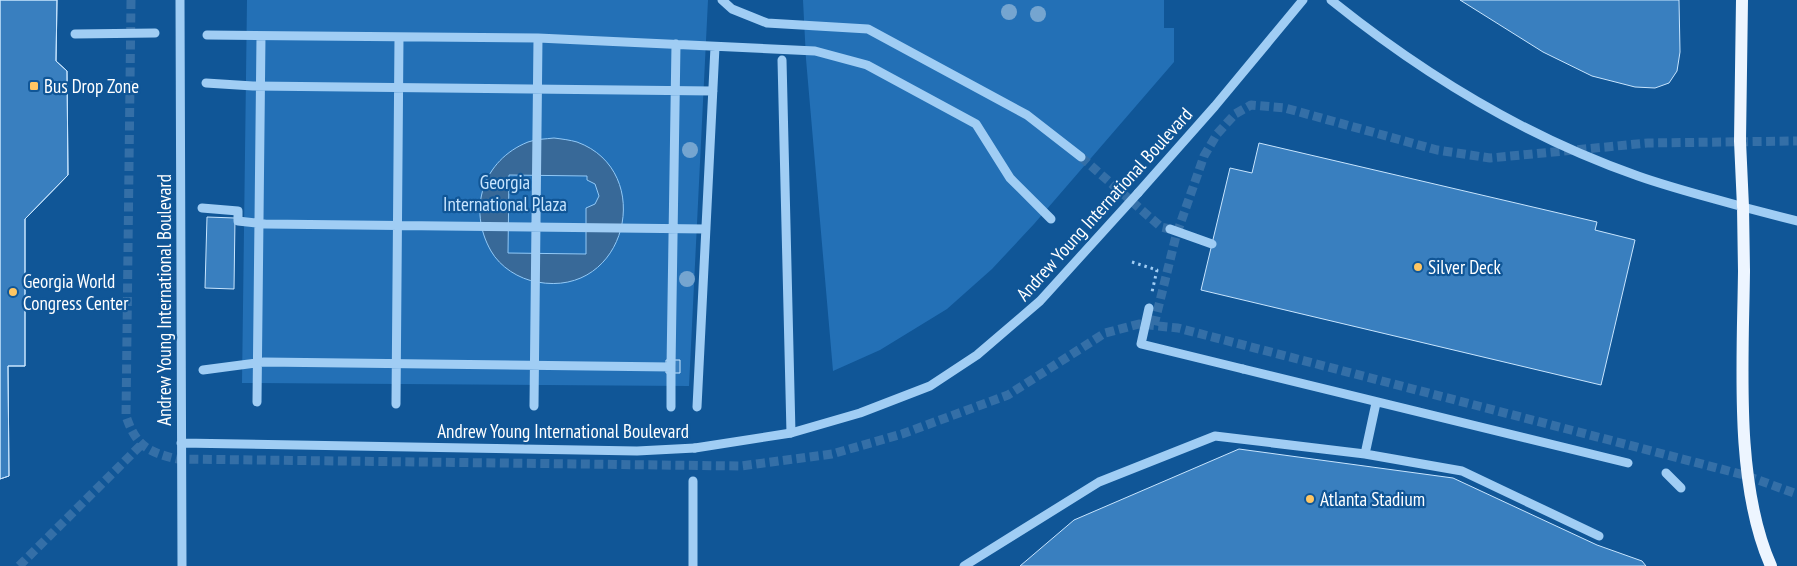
<svg xmlns="http://www.w3.org/2000/svg" width="1797" height="566" font-family="'PT Sans Narrow',sans-serif">
  <style>
    .green { fill: #2370b6 }
    .water { fill: #386998; stroke: #92c9f7; fill-rule: evenodd }
    .building { fill: #397fbf; stroke: #c8e5fe }
    .lines { fill: none; stroke-linecap: round; stroke-linejoin: round }
    .minor-tunnel { stroke: #346fa7; stroke-width: 9; stroke-dasharray: 9 4.5; stroke-linecap: butt }
    .path { stroke: #a0cdf4; stroke-width: 3; stroke-dasharray: 2.5 4; stroke-linecap: butt }
    .minor { stroke: #a0cdf4; stroke-width: 9 }
    .major { stroke: #edf5ff; stroke-width: 12 }
    .minor-bridge { stroke: #a0cdf4; stroke-width: 9 }
    .major-bridge { stroke: #edf5ff; stroke-width: 12 }
    .tree { fill: #75a5d0 }
    .poi-dot { fill: #ffc663; stroke: #105697; stroke-width: 2 }
    .labels { text-anchor: middle; dominant-baseline: central; stroke-width: 4.5; stroke-linejoin: round; paint-order: stroke }
    .poi-label { font-size: 19px; fill: #fff; stroke: #105697; text-anchor: start }
    .park-label { font-size: 19px; fill: #c8e5fe; stroke: #105697 }
    .street-label { font-size: 19px; fill: #fff; stroke: #105697 }
  </style>
  <rect width="100%" height="100%" fill="#105697"/>
  <path class="green" d="M247,0H708L689,386L242,383Z
    M803,0H1164V28H1174V62L1034,224L992,269L947,309L880,350L833,371L806,59Z"/>
  <path class="water" d="M554,138C562,139 570,140 577,142C657,171 627,299 537,282C519,279 500,267 491,251C467,209 483,160 528,142C536,139 546,139 554,138ZM509,175L587,176V180L595,184L599,196L595,204L586,208V254L508,253Z"/>
  <path class="building" d="M0,0H57L56,61L67,71L68,175L25,219V366H8L9,476L0,479Z
    M0,0H57L56,61L67,71L68,175L25,219V366H8L9,476L0,479Z
    M1460,0H1679L1680,52L1677,71L1669,83L1655,88L1635,87L1592,76L1543,52Z
    M1259,143L1597,222L1595,230L1635,240L1601,385L1201,290L1230,168L1252,173Z
    M207,217L235,218L234,289L205,288Z
    M666,360H680V373H666Z
    M1239,449L1453,478L1597,545L1642,561L1646,566H1020L1074,520Z"/>
  <g class="lines">
    <path class="minor-tunnel" d="M131,0L126,416C136,446 148,452 177,459L741,466L832,454L902,434L1008,395L1105,333L1139,324L1178,328L1744,475L1797,494
      M1081,157L1161,227L1170,229
      M1154,325L1176,236L1204,156L1217,134L1235,114L1251,105L1285,108L1437,150L1490,158L1648,143L1797,141
      M19,566L141,445"/>
    <path class="path" d="M1132,262L1157,270L1152,292"/>
    <path class="minor" d="M180,0L182,566
      M722,0L732,9L767,23L868,29L1027,115L1081,157
      M75,34L155,33
      M207,35L538,38L815,51L867,65L976,124L1010,178L1051,219
      M782,60L791,433
      M206,83L253,86L713,91
      M1138,193L1215,106L1303,0
      M1743,207L1797,221
      M202,208L238,211V221L265,224L706,229
      M1170,229L1212,244
      M671,367V407
      M1243,369L1628,463
      M203,370L264,362L671,367L676,44
      M257,402L261,36
      M396,404L399,37
      M534,406L538,38
      M697,407L715,47
      M181,443L637,451L695,448
      M1365,454L1462,471L1599,536
      M1666,473L1681,488
      M693,481V566
      M964,566L1099,482L1215,436L1365,454L1376,403"/>
    <path class="major" d="M1743,207L1744,271"/>
    <path class="minor-bridge" d="M1331,0C1423,74 1526,137 1638,176C1672,188 1708,197 1743,207
      M1149,308L1141,344L1243,369
      M695,448L791,433L860,413L930,386L977,355L1040,301L1138,193"/>
    <path class="major-bridge" d="M1742,0L1740,141L1743,207
      M1744,271C1743,361 1734,483 1771,566"/>
  </g>
  <g class="tree">
    <circle cx="1009" cy="12" r="8"/>
    <circle cx="1038" cy="14" r="8"/>
    <circle cx="690" cy="150" r="8"/>
    <circle cx="687" cy="279" r="8"/>
  </g>
  <g class="poi-dot">
    <rect x="29" y="81" width="10" height="10" rx="2.5"/>
    <circle cx="1418" cy="267" r="5"/>
    <circle cx="13" cy="292" r="5"/>
    <circle cx="1310" cy="499" r="5"/>
  </g>
  <g class="labels">
    <g class="poi-label">
      <text x="44" y="86">Bus Drop Zone</text>
      <text x="1428" y="267">Silver Deck</text>
      <text x="23" y="281">Georgia World<tspan x="23" dy="22">Congress Center</tspan></text>
      <text x="1320" y="499">Atlanta Stadium</text>
    </g>
    <g class="park-label">
      <text x="505" y="182">Georgia<tspan x="505" dy="22">International Plaza</tspan></text>
    </g>
    <g class="street-label">
      <text transform="translate(1104 204) rotate(-48)">Andrew Young International Boulevard</text>
      <text transform="translate(164 300) rotate(-90)">Andrew Young International Boulevard</text>
      <text x="563" y="431">Andrew Young International Boulevard</text>
    </g>
  </g>
</svg>
